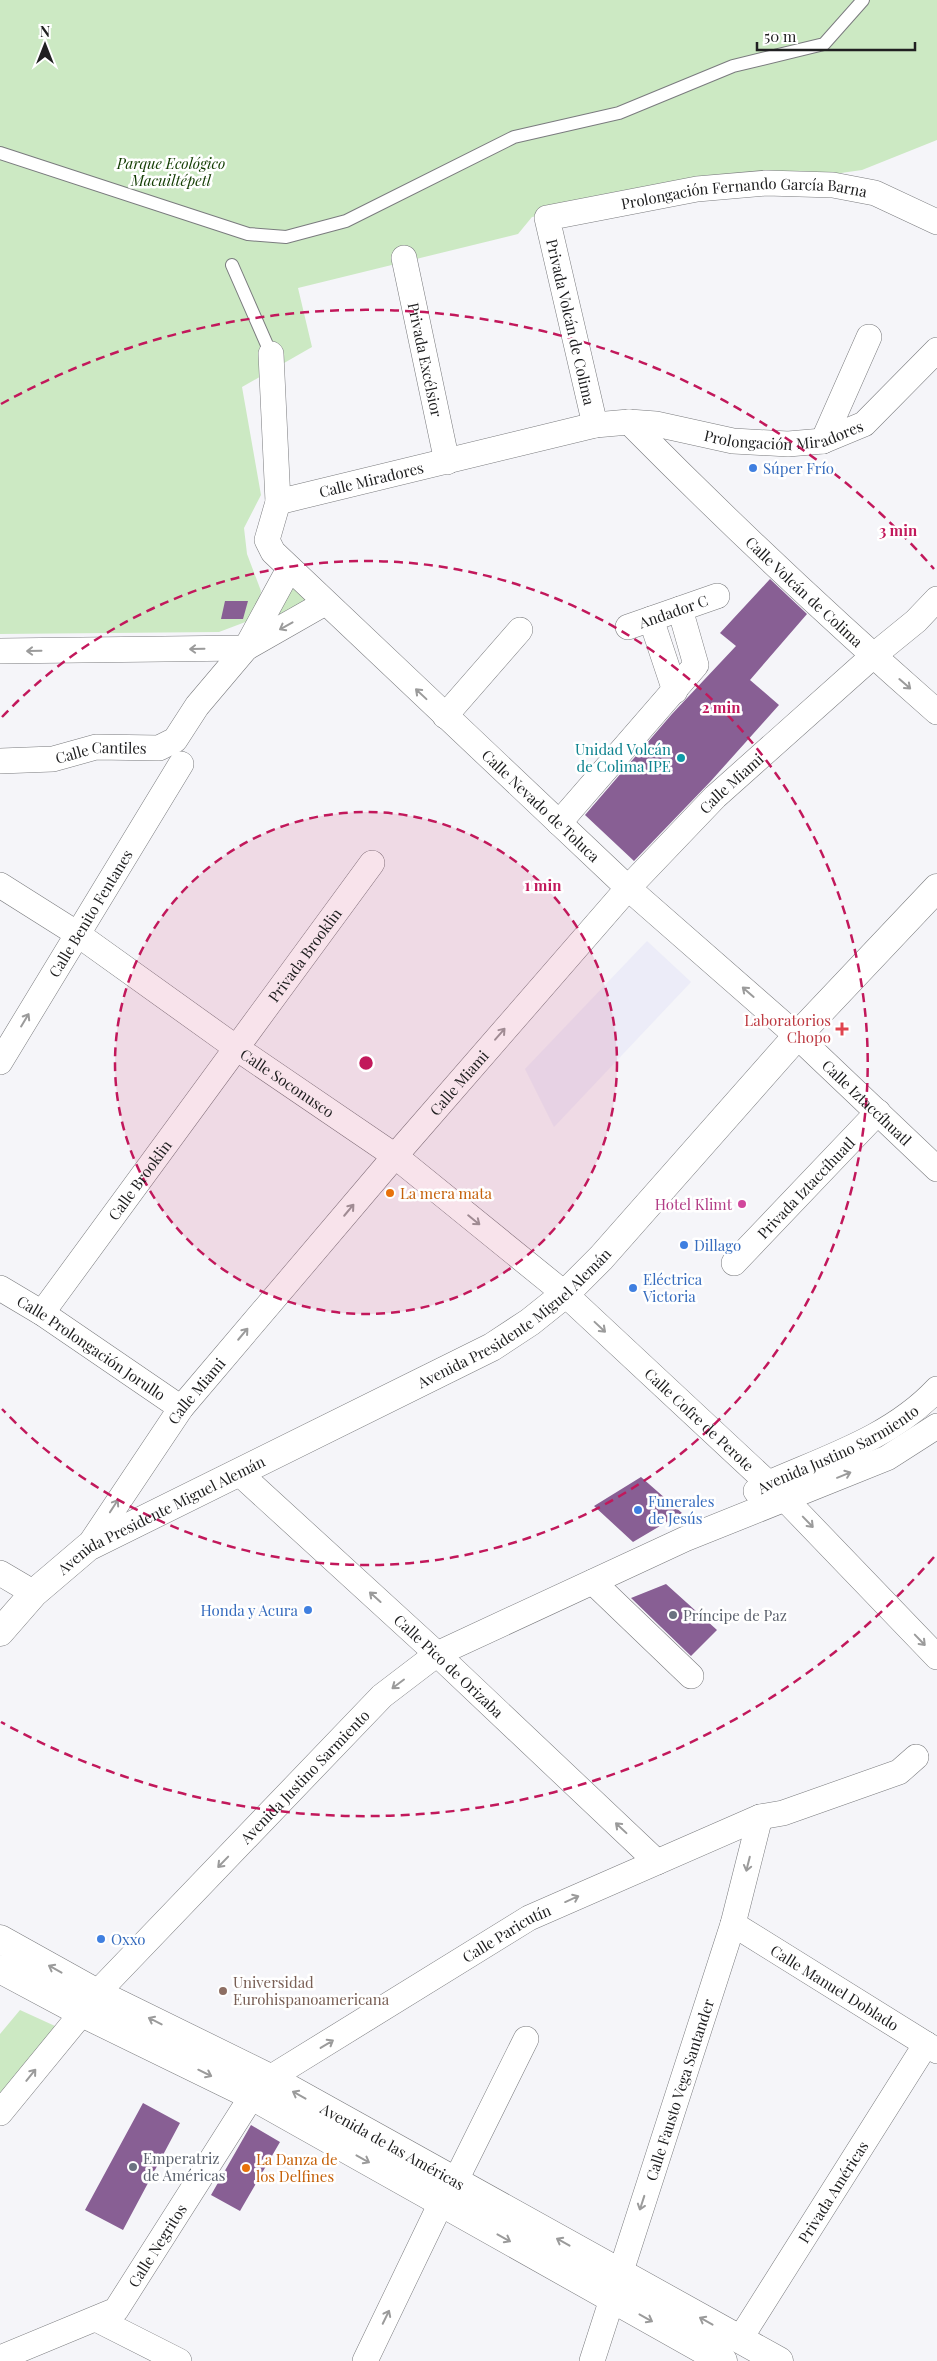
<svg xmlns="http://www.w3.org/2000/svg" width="937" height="2361" font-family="'Playfair Display',serif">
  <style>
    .built { fill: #ececf8 }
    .green { fill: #cce9c3 }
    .building { fill: #885f94 }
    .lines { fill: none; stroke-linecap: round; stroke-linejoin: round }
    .lane-casing { stroke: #7a7b7e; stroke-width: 14 }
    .street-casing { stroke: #7a7b7e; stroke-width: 26 }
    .secondary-casing { stroke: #7a7b7e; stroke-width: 29 }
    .lane { stroke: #fff; stroke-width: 12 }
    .street { stroke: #fff; stroke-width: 25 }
    .secondary { stroke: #fff; stroke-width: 28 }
    .oneway { stroke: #9b9b9b }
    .ring { fill: none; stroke: #c2185b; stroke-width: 2.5; stroke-dasharray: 9 6 }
    .shop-dot { fill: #3f7fe0; stroke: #fff; stroke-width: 2 }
    .culture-dot { fill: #0f9aa8; stroke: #fff; stroke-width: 2 }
    .health-dot { fill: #e0444e; stroke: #fff; stroke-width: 2 }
    .food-dot { fill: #e8710a; stroke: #fff; stroke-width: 2 }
    .hotel-dot { fill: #d1479c; stroke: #fff; stroke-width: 2 }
    .worship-dot { fill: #6b7280; stroke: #fff; stroke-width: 2 }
    .education-dot { fill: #8d6e63; stroke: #fff; stroke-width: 2 }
    .labels { text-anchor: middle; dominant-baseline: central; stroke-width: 5; stroke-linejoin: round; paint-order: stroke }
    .park-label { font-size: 15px; font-style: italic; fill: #113b00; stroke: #fff }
    .street-label { font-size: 15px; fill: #202021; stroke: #fff }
    .shop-label { font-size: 15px; fill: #366cbe; stroke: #fff; text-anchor: start }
    .culture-label { font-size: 15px; fill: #0d838f; stroke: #fff; text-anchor: end }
    .health-label { font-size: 15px; fill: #be3a42; stroke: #fff; text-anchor: end }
    .food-label { font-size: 15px; fill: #c56008; stroke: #fff; text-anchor: start }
    .hotel-label { font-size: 15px; fill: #b23c85; stroke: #fff; text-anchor: end }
    .worship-label { font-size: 15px; fill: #5b616d; stroke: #fff; text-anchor: start }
    .education-label { font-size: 15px; fill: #785e54; stroke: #fff; text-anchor: start }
    .centre { fill: #c2185b; stroke: #fff; stroke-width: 2.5 }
    .ring-label { font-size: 15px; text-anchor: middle; font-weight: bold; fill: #c2185b; stroke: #fff; stroke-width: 5; stroke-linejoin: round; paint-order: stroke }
  </style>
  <rect width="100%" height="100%" fill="#f5f5f9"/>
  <path class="built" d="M647,941L691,982L554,1127L525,1069Z"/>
  <path class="green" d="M0,0H937V140L862,170L532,217L518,234L298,288L312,347L242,387L261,495L244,528L247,554L261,591L256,618L219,632L0,634Z
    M294,583L313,602L273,626Z
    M20,2010L55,2026L0,2097V2034Z"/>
  <path class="building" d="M770,579L807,614L750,680L779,705L710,782L634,861L585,815L672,714L736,646L720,633Z
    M225,601H248L243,619H221Z
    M641,1477L682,1513L633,1542L594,1506Z
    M666,1584L717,1630L691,1656L631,1598Z
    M143,2103L180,2123L123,2230L85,2210Z
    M251,2125L280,2142L240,2211L211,2195Z"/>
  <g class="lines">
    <g class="lane-casing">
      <path id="lane" d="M0,153L248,234L286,237L346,221L514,137L619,113L733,66L824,44L863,0
        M232,265L271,354"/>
    </g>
    <g class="street-casing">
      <g id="street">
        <path id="s1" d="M404,258L447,462"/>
        <path id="s2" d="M271,354L278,502L267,540L273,552L628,888L797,1036L937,1169"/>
        <path id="s3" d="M629,422C728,522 831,619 937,712"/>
        <path id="s4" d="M595,425L547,218L697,189L766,183L833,185L875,193L937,222"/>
        <path d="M823,441L869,337"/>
        <path id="s5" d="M278,502L595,425L629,422L656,424L733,441L788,444L823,441L864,424L937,350"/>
        <path d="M651,619L675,691"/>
        <path id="s6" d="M628,627L717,596"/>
        <path d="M0,651L246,648L325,603"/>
        <path d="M445,716L520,630"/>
        <path id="s7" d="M0,761L53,759L96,747L159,748L175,740L197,706L246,648L289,569"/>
        <path d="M559,823L696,665L680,609"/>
        <path id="s8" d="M0,885L76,933L235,1047L395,1156L565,1294L785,1499L937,1657"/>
        <path id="s9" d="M0,1062L181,764"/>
        <path id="s10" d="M734,1263L878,1112"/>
        <path id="s11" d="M0,1288L42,1313L181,1408"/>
        <path id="s12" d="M42,1313L372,863"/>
        <path id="s13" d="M239,1473L437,1654L657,1862"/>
        <path id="s14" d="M756,1491L769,1483C828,1457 892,1437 937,1389"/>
        <path id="s15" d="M88,1547L181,1408L395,1156L628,888L715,797L873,656L916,621L937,599"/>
        <path d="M0,1573L34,1593"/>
        <path d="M593,1582L691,1676"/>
        <path id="s16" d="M733,1924L937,2051"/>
        <path id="s17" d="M97,1993L382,1696L437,1654L685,1539L887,1458L937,1426"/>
        <path d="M0,2113L82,2013"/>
        <path d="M96,2319L179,2361"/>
        <path id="s18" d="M740,2339L926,2044"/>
        <path id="s19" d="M0,2358L116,2310L252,2096L270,2078L529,1918L760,1817L783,1813L899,1772L916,1757"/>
        <path d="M365,2361L441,2203L455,2182L526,2039"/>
        <path id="s20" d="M592,2361L733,1924L760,1817"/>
      </g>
    </g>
    <g class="secondary-casing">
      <g id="secondary">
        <path id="s21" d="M0,1632L34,1593L88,1547L492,1347L530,1322L565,1294L601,1258L797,1036L937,888"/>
        <path id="s22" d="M0,1939L97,1993L270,2078L779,2361"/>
        <path d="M0,1969L82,2013L252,2096L723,2361"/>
      </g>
    </g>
    <use href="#lane" class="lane"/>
    <use href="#street" class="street"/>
    <use href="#secondary" class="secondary"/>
  </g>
  <defs><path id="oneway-shaft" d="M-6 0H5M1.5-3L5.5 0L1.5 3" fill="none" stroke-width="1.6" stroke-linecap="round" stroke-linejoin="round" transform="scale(1.25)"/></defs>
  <g class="oneway">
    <use href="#oneway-shaft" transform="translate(286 626) rotate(151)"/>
    <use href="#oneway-shaft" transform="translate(197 649) rotate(179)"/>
    <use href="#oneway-shaft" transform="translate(34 651) rotate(179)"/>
    <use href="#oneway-shaft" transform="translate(905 684) rotate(41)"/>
    <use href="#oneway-shaft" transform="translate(421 694) rotate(-137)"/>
    <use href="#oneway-shaft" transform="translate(748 992) rotate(-139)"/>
    <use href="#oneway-shaft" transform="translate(25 1020) rotate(-59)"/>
    <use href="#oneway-shaft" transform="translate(500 1034) rotate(-49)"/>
    <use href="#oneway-shaft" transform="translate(349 1210) rotate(-50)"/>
    <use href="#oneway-shaft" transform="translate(474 1220) rotate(39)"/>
    <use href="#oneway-shaft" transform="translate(600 1327) rotate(43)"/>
    <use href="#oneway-shaft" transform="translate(243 1334) rotate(-50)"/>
    <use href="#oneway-shaft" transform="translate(844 1475) rotate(-22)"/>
    <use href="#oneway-shaft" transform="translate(114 1506) rotate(-57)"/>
    <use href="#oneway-shaft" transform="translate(808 1522) rotate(46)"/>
    <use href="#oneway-shaft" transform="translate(375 1597) rotate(-138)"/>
    <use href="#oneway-shaft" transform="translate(920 1640) rotate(46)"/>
    <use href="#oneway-shaft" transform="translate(398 1684) rotate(143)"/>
    <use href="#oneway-shaft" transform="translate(621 1828) rotate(-137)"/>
    <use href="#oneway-shaft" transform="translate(223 1862) rotate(134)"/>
    <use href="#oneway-shaft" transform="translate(748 1864) rotate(104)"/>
    <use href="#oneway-shaft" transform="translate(572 1899) rotate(-24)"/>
    <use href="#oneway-shaft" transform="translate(55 1969) rotate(-151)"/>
    <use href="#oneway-shaft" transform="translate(155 2021) rotate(-153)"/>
    <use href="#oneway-shaft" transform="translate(327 2044) rotate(-31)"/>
    <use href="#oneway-shaft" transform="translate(205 2073) rotate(26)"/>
    <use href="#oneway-shaft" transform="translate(31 2075) rotate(-51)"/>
    <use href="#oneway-shaft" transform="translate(299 2095) rotate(-151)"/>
    <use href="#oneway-shaft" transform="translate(363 2159) rotate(29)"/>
    <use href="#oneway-shaft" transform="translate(642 2203) rotate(108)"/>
    <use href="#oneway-shaft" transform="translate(504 2238) rotate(29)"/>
    <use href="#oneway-shaft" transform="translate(563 2242) rotate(-151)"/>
    <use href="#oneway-shaft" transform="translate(386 2317) rotate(-64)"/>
    <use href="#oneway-shaft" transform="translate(646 2318) rotate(29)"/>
    <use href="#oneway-shaft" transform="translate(706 2321) rotate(-151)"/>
  </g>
  <circle cx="366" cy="1063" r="251" fill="#c2185b" fill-opacity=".12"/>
  <g class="ring">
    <circle cx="366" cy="1063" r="251"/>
    <path d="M2 717A502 502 0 1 1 2 1409"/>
    <path d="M934 1557A753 753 0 0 1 1 1722M1 404A753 753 0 0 1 934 569"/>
  </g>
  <g class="shop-dot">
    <circle cx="753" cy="468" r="5"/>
    <circle cx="684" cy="1245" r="5"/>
    <circle cx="633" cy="1288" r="5"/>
    <circle cx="638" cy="1510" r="5"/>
    <circle cx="308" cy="1610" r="5"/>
    <circle cx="101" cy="1939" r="5"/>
  </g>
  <circle class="culture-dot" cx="681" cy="758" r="5"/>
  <path class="health-dot" d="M839.5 1021.5h5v5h5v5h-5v5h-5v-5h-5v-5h5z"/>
  <g class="food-dot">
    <circle cx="390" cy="1193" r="5"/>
    <circle cx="246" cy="2168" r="5"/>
  </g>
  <circle class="hotel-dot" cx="742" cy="1204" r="5"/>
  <g class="worship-dot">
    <circle cx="673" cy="1615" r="5"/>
    <circle cx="133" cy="2167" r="5"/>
  </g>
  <circle class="education-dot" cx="223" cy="1991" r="5"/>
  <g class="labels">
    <g class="park-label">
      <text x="171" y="163">Parque Ecológico<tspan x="171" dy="17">Macuiltépetl</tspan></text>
    </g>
    <g class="street-label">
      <text stroke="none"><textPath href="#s4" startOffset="412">Prolongación Fernando García Barna</textPath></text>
      <text transform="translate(571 322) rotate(77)">Privada Volcán de Colima</text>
      <text stroke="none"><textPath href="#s1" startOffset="104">Privada Excélsior</textPath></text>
      <text stroke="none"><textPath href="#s5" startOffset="518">Prolongación Miradores</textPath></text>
      <text stroke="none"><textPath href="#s5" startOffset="96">Calle Miradores</textPath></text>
      <text stroke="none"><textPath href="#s3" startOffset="244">Calle Volcán de Colima</textPath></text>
      <text stroke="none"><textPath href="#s6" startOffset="48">Andador C</textPath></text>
      <text stroke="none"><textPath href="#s7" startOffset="102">Calle Cantiles</textPath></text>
      <text stroke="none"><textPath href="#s15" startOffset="1000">Calle Miami</textPath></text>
      <text stroke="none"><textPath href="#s2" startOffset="570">Calle Nevado de Toluca</textPath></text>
      <text stroke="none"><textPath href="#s9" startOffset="174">Calle Benito Fentanes</textPath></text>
      <text stroke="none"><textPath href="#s12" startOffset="444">Privada Brooklin</textPath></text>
      <text stroke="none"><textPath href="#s8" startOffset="349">Calle Soconusco</textPath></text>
      <text stroke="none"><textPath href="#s15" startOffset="595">Calle Miami</textPath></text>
      <text stroke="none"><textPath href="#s2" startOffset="1011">Calle Iztaccíhuatl</textPath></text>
      <text stroke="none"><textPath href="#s12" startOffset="165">Calle Brooklin</textPath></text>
      <text stroke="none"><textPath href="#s10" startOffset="104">Privada Iztaccíhuatl</textPath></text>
      <text stroke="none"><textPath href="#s21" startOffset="608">Avenida Presidente Miguel Alemán</textPath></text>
      <text stroke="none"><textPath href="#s11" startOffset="109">Calle Prolongación Jorullo</textPath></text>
      <text stroke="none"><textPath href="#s15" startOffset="190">Calle Miami</textPath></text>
      <text stroke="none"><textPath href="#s8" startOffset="882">Calle Cofre de Perote</textPath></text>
      <text stroke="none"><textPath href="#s14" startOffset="92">Avenida Justino Sarmiento</textPath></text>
      <text stroke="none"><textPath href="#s21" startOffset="202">Avenida Presidente Miguel Alemán</textPath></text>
      <text stroke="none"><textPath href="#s13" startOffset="285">Calle Pico de Orizaba</textPath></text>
      <text stroke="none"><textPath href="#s17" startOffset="300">Avenida Justino Sarmiento</textPath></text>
      <text stroke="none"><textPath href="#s19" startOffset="682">Calle Paricutín</textPath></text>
      <text stroke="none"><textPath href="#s16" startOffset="120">Calle Manuel Doblado</textPath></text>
      <text stroke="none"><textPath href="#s20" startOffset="285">Calle Fausto Vega Santander</textPath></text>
      <text stroke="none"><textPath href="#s22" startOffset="444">Avenida de las Américas</textPath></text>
      <text stroke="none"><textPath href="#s18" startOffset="174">Privada Américas</textPath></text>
      <text stroke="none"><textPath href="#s19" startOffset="202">Calle Negritos</textPath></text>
    </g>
    <g class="shop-label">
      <text x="763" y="468">Súper Frío</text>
      <text x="694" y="1245">Dillago</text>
      <text x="643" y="1279">Eléctrica<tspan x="643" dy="17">Victoria</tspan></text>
      <text x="648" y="1501">Funerales<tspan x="648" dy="17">de Jesús</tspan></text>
      <text x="298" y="1610" text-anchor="end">Honda y Acura</text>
      <text x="111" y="1939">Oxxo</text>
    </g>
    <g class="culture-label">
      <text x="671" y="749">Unidad Volcán<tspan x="671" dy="17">de Colima IPE</tspan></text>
    </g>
    <g class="health-label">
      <text x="831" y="1020">Laboratorios<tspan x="831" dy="17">Chopo</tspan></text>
    </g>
    <g class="food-label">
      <text x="400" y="1193">La mera mata</text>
      <text x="256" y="2159">La Danza de<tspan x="256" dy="17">los Delfines</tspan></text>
    </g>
    <g class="hotel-label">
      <text x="732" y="1204">Hotel Klimt</text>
    </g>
    <g class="worship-label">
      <text x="683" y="1615">Príncipe de Paz</text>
      <text x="143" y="2158">Emperatriz<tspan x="143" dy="17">de Américas</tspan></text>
    </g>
    <g class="education-label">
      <text x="233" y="1982">Universidad<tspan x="233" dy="17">Eurohispanoamericana</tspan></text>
    </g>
  </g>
  <circle cx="366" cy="1063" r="8" class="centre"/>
  <g class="ring-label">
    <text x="898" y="536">3 min</text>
    <text x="721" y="713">2 min</text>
    <text x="543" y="891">1 min</text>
  </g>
  <g transform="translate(45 45)" stroke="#ffffff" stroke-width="4" paint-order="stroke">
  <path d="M0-4L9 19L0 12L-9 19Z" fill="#202021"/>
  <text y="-8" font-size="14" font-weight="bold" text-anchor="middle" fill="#202021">N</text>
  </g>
  <path d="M757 42v8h158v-8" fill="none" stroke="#202021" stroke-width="2.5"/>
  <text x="764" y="42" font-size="15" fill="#202021" stroke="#ffffff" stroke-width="4" paint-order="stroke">50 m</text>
</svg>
